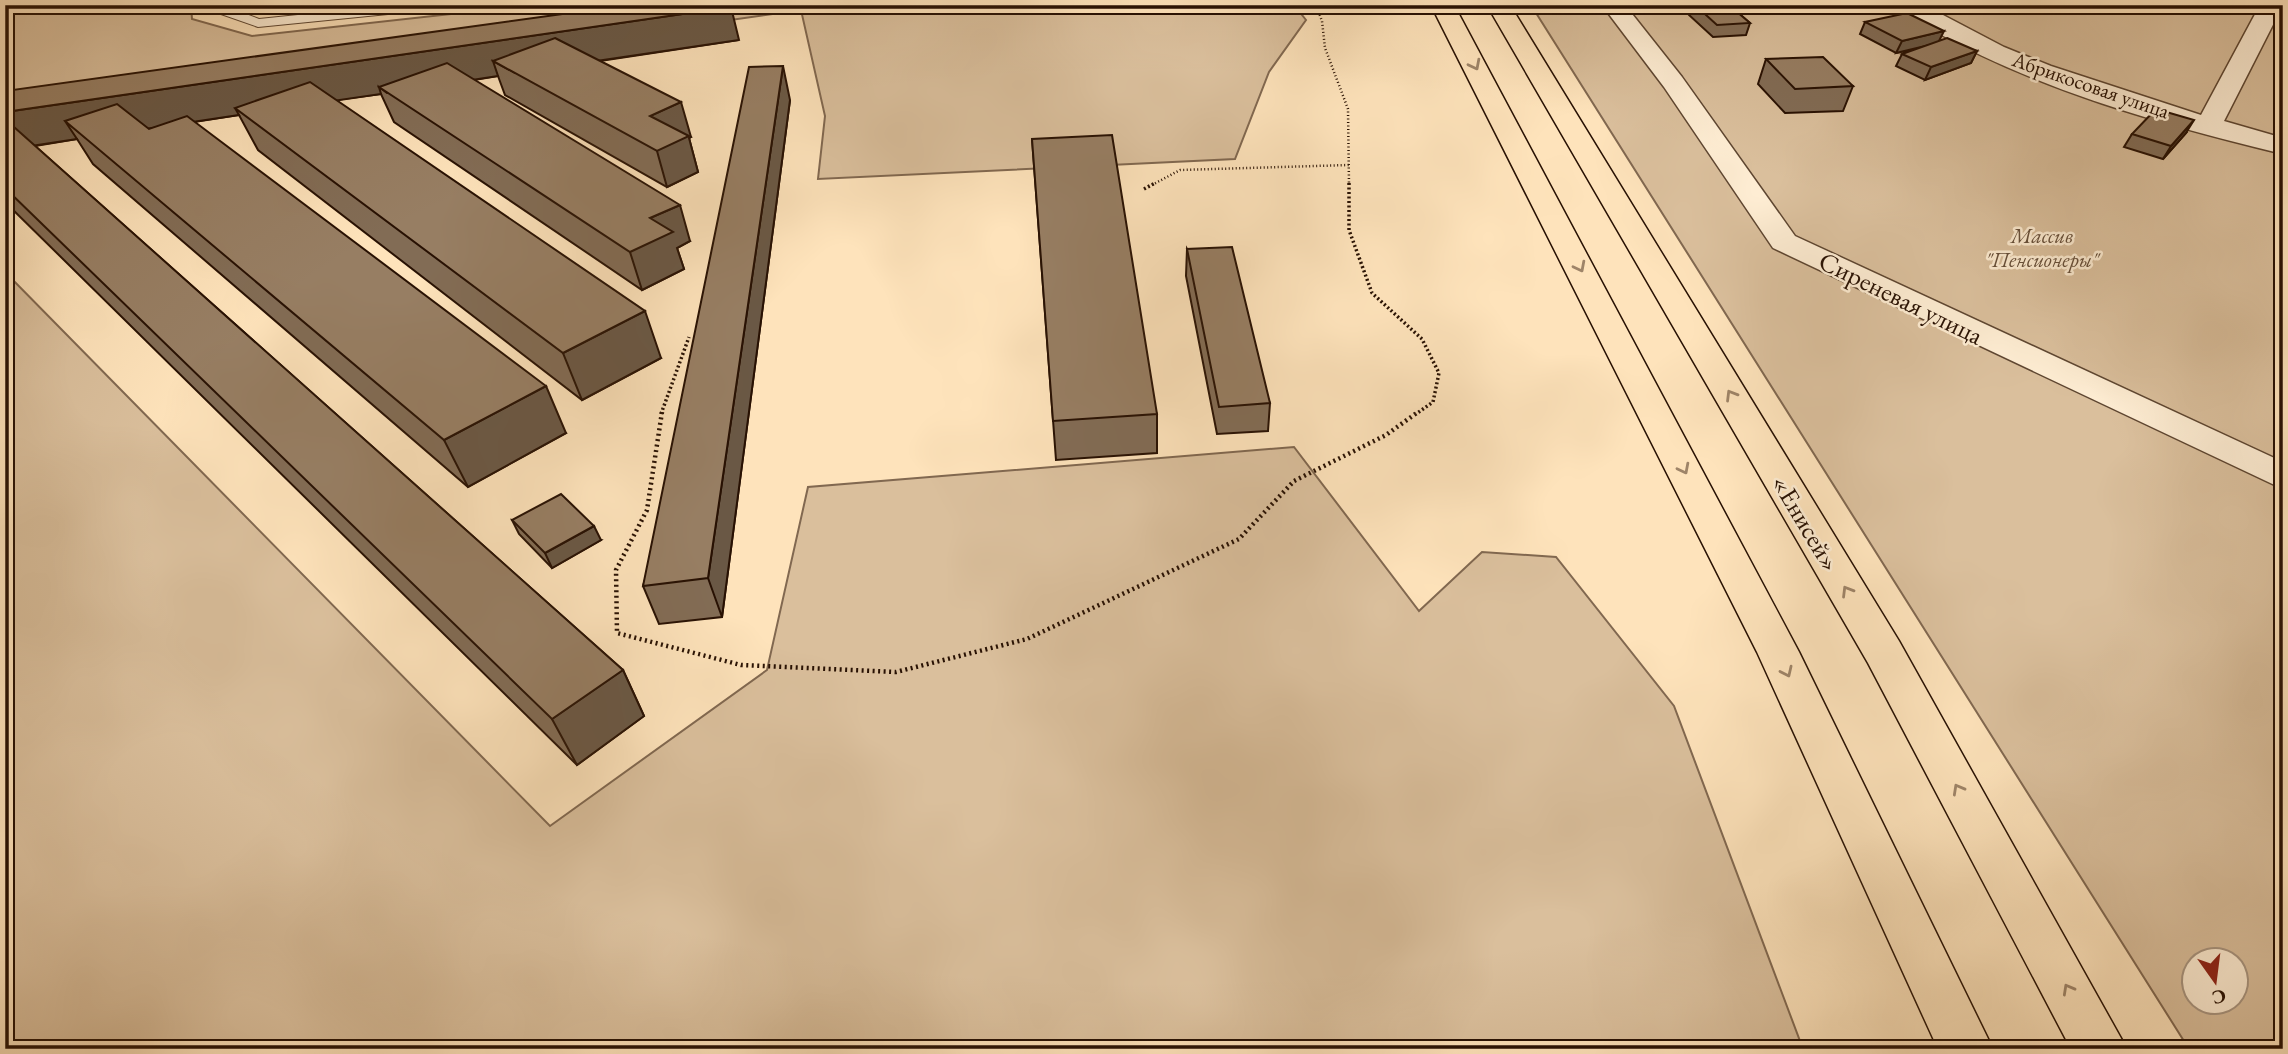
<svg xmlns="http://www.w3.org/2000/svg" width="2288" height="1054" font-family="'EB Garamond',serif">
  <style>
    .green { fill: #dabf9c; stroke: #816850; stroke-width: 2; fill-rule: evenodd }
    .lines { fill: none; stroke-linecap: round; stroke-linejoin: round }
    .lane-casing { stroke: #5e4631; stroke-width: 2 }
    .street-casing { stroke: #5e4631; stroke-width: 3 }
    .highway-casing { stroke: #281103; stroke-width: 3 }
    .path-far2 { stroke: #281103; stroke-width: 2.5; stroke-dasharray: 1 2.5; stroke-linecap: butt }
    .path-far1 { stroke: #281103; stroke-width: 3.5; stroke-dasharray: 2 2.5; stroke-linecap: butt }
    .path { stroke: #281103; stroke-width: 4.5; stroke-dasharray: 2 3.5; stroke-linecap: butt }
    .lane { fill: #feedd3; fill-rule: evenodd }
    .street { fill: #feedd3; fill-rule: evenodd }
    .highway { fill: #fee3bb; fill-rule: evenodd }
    .wall { fill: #826c55; stroke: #281103; stroke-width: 2 }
    .shaded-wall { fill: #6a5845; stroke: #281103; stroke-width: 2 }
    .building { fill: #977e63; stroke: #281103; stroke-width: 2 }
    .oneway { stroke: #9e8468 }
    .labels { text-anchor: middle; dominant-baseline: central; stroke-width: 5; stroke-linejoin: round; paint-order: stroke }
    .far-street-label { font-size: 21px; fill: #281103; stroke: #feedd3 }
    .far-park-label { font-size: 21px; font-style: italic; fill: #664e39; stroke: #feedd3 }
    .street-label { font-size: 26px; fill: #281103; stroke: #feedd3 }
  </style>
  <rect width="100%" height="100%" fill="#fee3bb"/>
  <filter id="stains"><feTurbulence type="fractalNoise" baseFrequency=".00286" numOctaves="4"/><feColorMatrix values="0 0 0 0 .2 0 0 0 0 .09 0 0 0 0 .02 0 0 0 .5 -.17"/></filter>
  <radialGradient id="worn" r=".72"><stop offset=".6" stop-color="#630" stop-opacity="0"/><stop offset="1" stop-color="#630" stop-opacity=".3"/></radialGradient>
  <path class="green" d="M5,5H191L192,19L252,36L533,5H1294L1306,20L1269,72L1235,159L818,179L825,116L801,10L5,123Z
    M1531,5H2283V1049H2189ZM2194,960H2236V1002H2194Z
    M5,272L550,826L767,670L808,487L1294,447L1419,611L1482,552L1556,557L1674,706L1803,1049H5Z"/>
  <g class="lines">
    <g class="lane-casing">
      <path id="lane" d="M220,5H234L233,9L259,19L395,5H445L438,9L258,27L221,14Z"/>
    </g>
    <g class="street-casing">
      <path id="street" d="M1602,5H1625L1682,77L1795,236L2283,462V489L1773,248L1664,87Z
        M1896,5H1924L2004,47L2051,66L2201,115L2260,5H2283L2224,121L2283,138V154C2164,125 2037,90 1931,29C1920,22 1903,16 1896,5Z"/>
    </g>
    <g class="highway-casing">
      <path id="highway" d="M1431,5H1454L1799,652L1993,1049H1938L1757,652Z
        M1487,5H1510L1899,641L2127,1049H2071L1868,663Z"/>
    </g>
    <path class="path-far2" d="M1316,5L1322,21L1325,48L1348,109L1349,185
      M1152,185L1180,170L1349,165"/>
    <path class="path-far1" d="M1349,183V230L1372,293L1422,339L1439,373L1433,402L1416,414
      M1144,189L1155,183
      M661,414L689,337"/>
    <path class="path" d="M662,412L647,510L616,570L617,633L741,665L896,672L1027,639L1239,539L1294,481L1386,435L1418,412"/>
    <use href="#lane" class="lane"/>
    <use href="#street" class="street"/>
    <use href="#highway" class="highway"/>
  </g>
  <path class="wall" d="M1692,5H1729L1750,23L1746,35L1713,37L1689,15Z
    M1865,22L1939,41L1977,51L1971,63L1925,80L1896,66L1902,54L1920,48L1896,53L1860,34Z
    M739,40L600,61L691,137L689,138L698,172L667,187L505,95L498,76L474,80L690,241L677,248L684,269L642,290L394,122L381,94L336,100L661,358L582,400L258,150L239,115L194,122L566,433L468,487L93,164L77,139L35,146L623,670L644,716L577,765L5,202V91Z
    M1766,59L1853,86L1843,111L1785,113L1758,84Z
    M790,100L722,617L659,624L643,586Z
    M2186,133L2163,159L2124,147L2132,134Z
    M1032,139L1157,414V453L1056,460Z
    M1187,249L1270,403L1268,431L1217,434L1186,276Z
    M512,520L601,540L552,568L519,534Z"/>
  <path class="shaded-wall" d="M731,7L739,40L515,73L493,61L498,76L387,93L379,87L381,94L244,114L235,108L239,115L86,138L65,121L77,139L5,150V112Z
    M1944,31L1938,43L1896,53L1902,41Z
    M1977,51L1971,63L1925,80L1931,67Z
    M783,66L790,100L722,617L708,578Z
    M681,102L691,137L689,138L698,172L667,187L657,151L650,116Z
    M2194,120L2186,133L2163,159L2171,146Z
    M680,205L690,241L677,248L684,269L642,290L630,252L650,218Z
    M645,311L661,358L582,400L563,353Z
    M546,386L566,433L468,487L444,440Z
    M594,526L601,540L552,568L545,553Z
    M623,670L644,716L577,765L552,719Z"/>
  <path class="building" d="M628,5H730L731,7L5,112V91Z
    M1695,5H1729L1750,23L1717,25Z
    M1907,13L1944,31L1902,41L1865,22Z
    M555,38L681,102L650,116L689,136L657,151L493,61Z
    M1947,38L1977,51L1931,67L1902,54Z
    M1823,57L1853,86L1795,89L1766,59Z
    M447,63L680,205L650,218L673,232L630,252L379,87Z
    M783,66L708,578L643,586L749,67Z
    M310,82L645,311L563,353L235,108Z
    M117,104L149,129L187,116L546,386L444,440L65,121Z
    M2156,109L2194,120L2171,146L2132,134Z
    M5,119L623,670L552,719L5,188Z
    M1112,135L1157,414L1053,421L1032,139Z
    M1232,247L1270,403L1219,407L1187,249Z
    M561,494L594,526L545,553L512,520Z"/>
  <defs><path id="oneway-chevron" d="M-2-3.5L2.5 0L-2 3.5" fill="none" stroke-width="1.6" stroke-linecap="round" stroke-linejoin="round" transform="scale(1.75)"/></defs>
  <g class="oneway">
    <use href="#oneway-chevron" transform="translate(1475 65) rotate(63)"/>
    <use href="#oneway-chevron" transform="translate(1580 267) rotate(63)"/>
    <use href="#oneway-chevron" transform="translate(1731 395) rotate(-121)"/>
    <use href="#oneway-chevron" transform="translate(1684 469) rotate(63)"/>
    <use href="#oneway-chevron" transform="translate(1847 591) rotate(-121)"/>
    <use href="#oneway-chevron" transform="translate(1787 672) rotate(65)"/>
    <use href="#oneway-chevron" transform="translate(1958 789) rotate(-119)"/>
    <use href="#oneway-chevron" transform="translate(2068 989) rotate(-119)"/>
  </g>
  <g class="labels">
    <g class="far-street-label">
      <text transform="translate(2091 85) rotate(19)">Абрикосовая улица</text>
    </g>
    <g class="far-park-label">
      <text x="2042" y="235">Массив<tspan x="2042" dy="24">"Пенсионеры"</tspan></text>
    </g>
    <g class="street-label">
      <text transform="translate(1901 298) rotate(26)">Сиреневая улица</text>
      <text transform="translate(1806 523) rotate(59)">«Енисей»</text>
    </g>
  </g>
  <rect width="2288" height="1054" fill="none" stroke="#fee3bb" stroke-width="28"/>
  <rect x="7" y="7" width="2274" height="1040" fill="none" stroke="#281103" stroke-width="3.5"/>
  <rect x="14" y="14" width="2260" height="1026" fill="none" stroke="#281103" stroke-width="2"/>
  <g transform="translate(2215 981) rotate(166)"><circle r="33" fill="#feedd3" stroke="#a89580" stroke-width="2"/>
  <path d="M0-5L12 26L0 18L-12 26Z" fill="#8f2418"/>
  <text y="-10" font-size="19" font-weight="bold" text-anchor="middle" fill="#281103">С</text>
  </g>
  <rect width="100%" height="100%" filter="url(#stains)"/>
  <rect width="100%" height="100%" fill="url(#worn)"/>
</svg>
